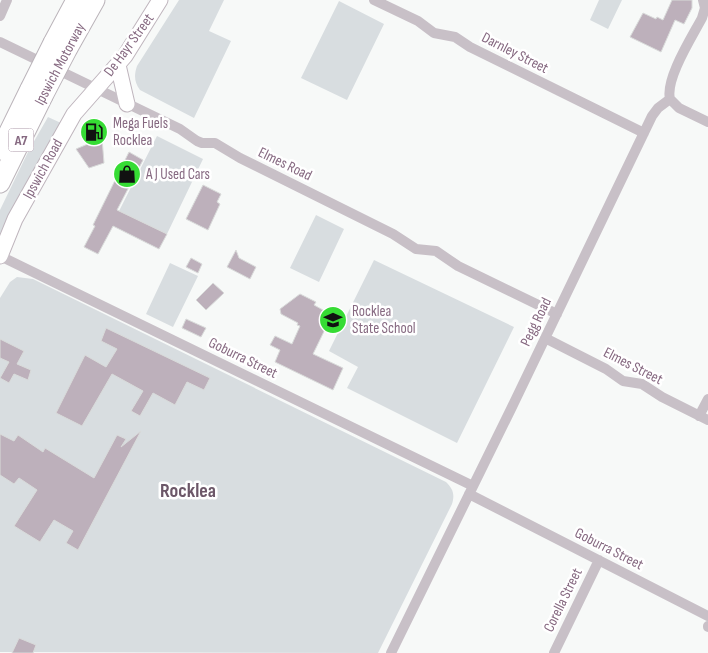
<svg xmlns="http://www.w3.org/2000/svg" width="708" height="653" font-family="'Sofia Sans Condensed',sans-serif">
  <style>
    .green { fill: #d8dde0 }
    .building { fill: #bdb0bb; stroke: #d9dbda }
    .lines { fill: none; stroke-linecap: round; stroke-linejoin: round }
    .secondary-casing { stroke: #bfb5bd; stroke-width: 17 }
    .highway-casing { stroke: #bbb4ba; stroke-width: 21 }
    .street { stroke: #c8c0c7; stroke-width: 10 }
    .secondary { stroke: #fff; stroke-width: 15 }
    .highway { stroke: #fff; stroke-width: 19 }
    .highway-bridge-casing { stroke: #bbb4ba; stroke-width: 21; stroke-linecap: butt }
    .highway-bridge { stroke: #fff; stroke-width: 19 }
    .labels { text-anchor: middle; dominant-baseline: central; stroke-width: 5; stroke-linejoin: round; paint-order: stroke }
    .shield { fill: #fff; stroke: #aa96a7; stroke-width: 1 }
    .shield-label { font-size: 14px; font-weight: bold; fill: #866981 }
    .street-label { font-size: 15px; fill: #866981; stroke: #fff }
    .poi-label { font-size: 15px; fill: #866981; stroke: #fff; text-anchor: start }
    .district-label { font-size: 20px; font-weight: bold; fill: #6c5768; stroke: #fff }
  </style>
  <rect width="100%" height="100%" fill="#f7f9f8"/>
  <path class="green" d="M179,0H224L209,31L231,41L194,118L140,90C134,82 134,75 137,66Z
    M599,0H622L608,29L590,20Z
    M339,1L384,24L347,100L301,78Z
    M48,117L61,123L0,237V210L29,150Z
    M157,136L203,159L167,234L119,211Z
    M316,215L344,229L319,282L290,268Z
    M374,260L514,327L457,443L347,388L358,367L329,351Z
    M170,263L198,276L173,327L146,314Z
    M17,277L33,279L446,482C453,489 455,494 452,504L378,653L0,652V298L10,282Z"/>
  <path class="building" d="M672,0H692V8L684,24L675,20L661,52L630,37L643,13L656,19L657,17L663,20Z
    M102,138L104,163L89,168L76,149Z
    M129,152L143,160L117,210L167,234L159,249L113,226L98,254L84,247L95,226L93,225Z
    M203,185L221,194L217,202L220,204L208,230L186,219Z
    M236,250L239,258L256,267L250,279L227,267Z
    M191,258L202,264L198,273L186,267Z
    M213,283L224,293L206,310L196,300Z
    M300,294L316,302L314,305L332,315L313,354L343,368L333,390L275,362L280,350L270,345L275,336L292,344L300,326L297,325L298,323L281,314L280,309Z
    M186,319L206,328L201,337L182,328Z
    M106,328L210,378L204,390L187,382L175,405L153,393L140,416L131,411L143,391L112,374L82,426L56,413L85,355L106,367L117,349L101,341Z
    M0,339L24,351L17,364L31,370L28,380L14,374L9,383L0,378L9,362L0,358Z
    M141,431L78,550L66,543L73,531L54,520L40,542L14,526L37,490L19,478L14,484L0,475V434L14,441L18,435L43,452L45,448L94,478L117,435L126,439L121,447Z
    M19,638L36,645L33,653H12Z"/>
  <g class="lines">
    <g class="secondary-casing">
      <path id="secondary" d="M118,65L127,104
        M0,256L15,219L74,114L125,56L160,0"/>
    </g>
    <g class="highway-casing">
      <path id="highway" d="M53,43L76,0
        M68,48L95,0
        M0,150L30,89
        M0,183L43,96"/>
    </g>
    <path class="street" d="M374,0L418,21L434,33L455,37L470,47L644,133
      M0,16L7,0
      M0,42L180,129L197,141L202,143H215L240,158L393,234L416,249L436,251L458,266L557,314
      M670,99C665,79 692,37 702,18L705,8L703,0
      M670,99L679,108L708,122
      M0,256L473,486
      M545,338L606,369L623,381L642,384L662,397L708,420
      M699,416L708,399
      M469,494L708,616
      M708,626V627
      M391,653L511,409L652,116L658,108L670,99
      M554,653L599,560"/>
    <use href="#secondary" class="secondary"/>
    <use href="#highway" class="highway"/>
    <g class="highway-bridge-casing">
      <path id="highway-bridge" d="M30,89L53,43
        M43,96L68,48"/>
    </g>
    <use href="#highway-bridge" class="highway-bridge"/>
  </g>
  <defs>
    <g id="fuel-disc" transform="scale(1.4375)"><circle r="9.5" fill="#36dc34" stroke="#fff"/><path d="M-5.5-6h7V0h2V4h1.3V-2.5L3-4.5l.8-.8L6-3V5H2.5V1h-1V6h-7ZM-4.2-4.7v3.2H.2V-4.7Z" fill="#111"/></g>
    <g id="shop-disc" transform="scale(1.4375)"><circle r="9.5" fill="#36dc34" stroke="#fff"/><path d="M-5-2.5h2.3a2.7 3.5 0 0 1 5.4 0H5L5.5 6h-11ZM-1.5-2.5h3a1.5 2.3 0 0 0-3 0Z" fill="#111"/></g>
    <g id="school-disc" transform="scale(1.4375)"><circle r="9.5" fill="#36dc34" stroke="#fff"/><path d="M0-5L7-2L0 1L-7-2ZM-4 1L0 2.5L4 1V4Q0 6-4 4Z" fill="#111"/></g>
  </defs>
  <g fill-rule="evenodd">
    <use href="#fuel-disc" x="94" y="132"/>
    <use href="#shop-disc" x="127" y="174"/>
    <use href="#school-disc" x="333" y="320"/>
  </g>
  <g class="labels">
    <rect class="shield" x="8.5" y="128.5" width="25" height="23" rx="4"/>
    <g class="shield-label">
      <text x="21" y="140">A7</text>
    </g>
    <g class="street-label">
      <text transform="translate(129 45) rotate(-54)">De Hayr Street</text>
      <text transform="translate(515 53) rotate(27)">Darnley Street</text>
      <text transform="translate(60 64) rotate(-62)">Ipswich Motorway</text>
      <text transform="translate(285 164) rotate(26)">Elmes Road</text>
      <text transform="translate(43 169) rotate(-61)">Ipswich Road</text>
      <text transform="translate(536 322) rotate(-64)">Pegg Road</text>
      <text transform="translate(243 358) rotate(26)">Goburra Street</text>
      <text transform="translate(633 366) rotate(27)">Elmes Street</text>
      <text transform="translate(609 549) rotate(27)">Goburra Street</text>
      <text transform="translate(563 600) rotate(-64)">Corella Street</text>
    </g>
    <g class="poi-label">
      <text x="113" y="123">Mega Fuels<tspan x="113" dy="17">Rocklea</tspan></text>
      <text x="146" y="174">A J Used Cars</text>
      <text x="352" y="311">Rocklea<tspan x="352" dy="17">State School</tspan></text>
    </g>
    <g class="district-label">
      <text x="188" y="491">Rocklea</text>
    </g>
  </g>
</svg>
